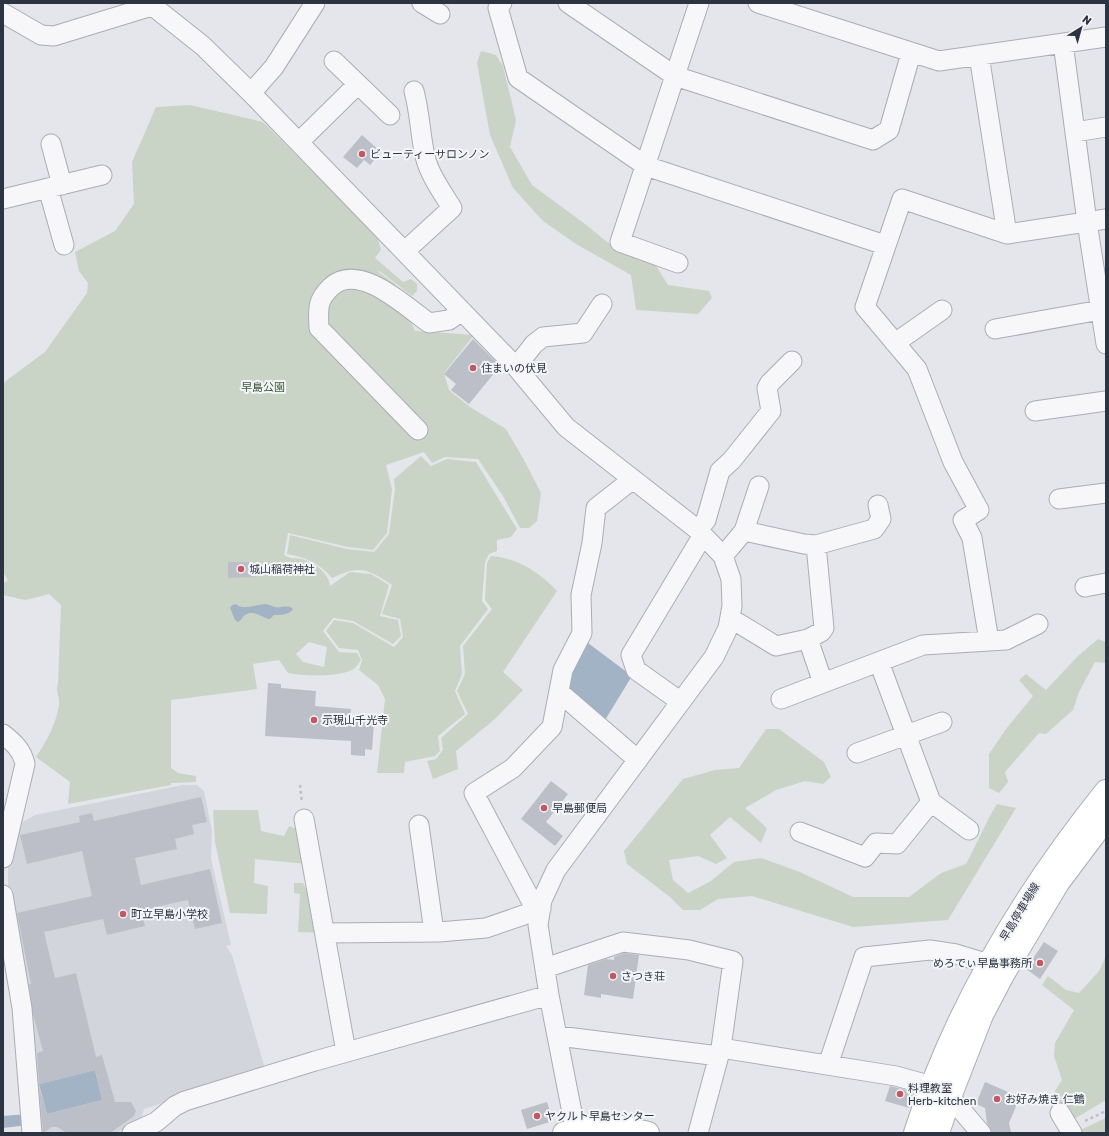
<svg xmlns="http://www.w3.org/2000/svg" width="1109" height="1136" font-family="Rubik,'Noto Sans JP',sans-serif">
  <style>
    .built { fill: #d3d5dc }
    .green { fill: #c9d4c6; fill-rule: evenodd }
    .water { fill: #a3b3c6 }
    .building { fill: #bcbfc7 }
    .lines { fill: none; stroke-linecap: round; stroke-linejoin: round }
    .street-casing { stroke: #a9adb5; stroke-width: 21 }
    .secondary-casing { stroke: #a9adb5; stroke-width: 24 }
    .path { stroke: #bec0c5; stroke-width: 2.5; stroke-dasharray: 3 3; stroke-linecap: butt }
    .street { stroke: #f7f7f9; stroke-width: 19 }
    .secondary { stroke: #fff; stroke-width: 22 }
    .poi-dot { fill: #c15862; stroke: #f4f5f8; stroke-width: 1.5 }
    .labels { text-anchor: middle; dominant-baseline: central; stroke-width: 4; stroke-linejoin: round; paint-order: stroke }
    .poi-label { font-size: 11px; fill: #2d3441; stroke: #f4f5f8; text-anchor: start }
    .park-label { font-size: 11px; fill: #415c3c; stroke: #f4f5f8 }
    .street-label { font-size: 11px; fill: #2d3441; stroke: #f4f5f8 }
  </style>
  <rect width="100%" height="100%" fill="#e4e6eb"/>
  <path class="built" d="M183,785H197L204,791L212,831L211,859L231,945L226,946L232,955L264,1065L259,1075L166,1106L163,1103L144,1109L141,1120L116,1133H36L8,891V863L17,825L35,815Z"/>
  <path class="green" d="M481,51L496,55L503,66L516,120L510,147L532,185L585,224L617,250L655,264L668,285L709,291L712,298L698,314L636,310L631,275L576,244L543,221L513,188L490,135L477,63Z
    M190,105L263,122L377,236L381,250L375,258L403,282L411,279L417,284V291L412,296L381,272L377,271L395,284L415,331L474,335L444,373L449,390L470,407L506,429L524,460L541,493L537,521L529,528H520L503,496L478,459L445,457L432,463L424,452L386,465L392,489L387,533L373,550L348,547L288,533L284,555C290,559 295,558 302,559C314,562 329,573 330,586L350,572L371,574L389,585L380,616L398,620L401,636L393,644L353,621L333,618L323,631L339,652L357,653L361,660C359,663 357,666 355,668C342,678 303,676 288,673L279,660L253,664L257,689L171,700V768L178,773L196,776V782L171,783V785L68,804L70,782L36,757C47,741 56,724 59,705C60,696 55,694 58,683L61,605L49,594L25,600L3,595V584L8,580L3,572V383L45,352L87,293L88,283L79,271L75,252L115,231L134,204L132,162L156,107ZM309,642L327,647L324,667L303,662L296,654Z
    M421,456L431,466L447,459L476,462L517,529L511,537L497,540V551L489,554L485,562L482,601L488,609L460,646L462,674L455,691L465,714L438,736L440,751L435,756L405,762L404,773H377L385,699L378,685L359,670L362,660L358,650L339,648L326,631L334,620L353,623L394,647L403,637L400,619L382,614L392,585C367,568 359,565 332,578C318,562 307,558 287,554L290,535L347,549L374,552L389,534L395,489L394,479Z
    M491,556C517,558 539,572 557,591L503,672L523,690L495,719L456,751L458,769L433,779L427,761L436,759L443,750L441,738L468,714L457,691L465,674L463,646L492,609L485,600L487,563Z
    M1098,639L1106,642V663L1095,662L1079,692L1073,710L1046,734L1039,733L1005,772L1008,782L999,793L989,788V754L1006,729L1033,696L1019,680L1026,674L1046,690L1078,656Z
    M766,729H779L824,762L831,777L823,784L805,781L776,790L745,808L767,828L761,843L730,817L710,835L727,858L716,864L698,856L669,860L673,880L688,893L711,881L734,862L761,858L800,872L853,897H909L941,873L966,864C977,844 985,823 997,804L1016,808L948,920L853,927L752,896L718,899L700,910H683L670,897L627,864L624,851L683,779L715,770L739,768Z
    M213,810H258L261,831L284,836L289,826L304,832L307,864L255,859L254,883L268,886L267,914L230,913L215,842Z
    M294,883H303L307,891L314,892L322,933L298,932L300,894L294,893Z
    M1106,956V1100L1069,1122L1053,1094L1062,1080L1054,1056L1055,1043L1074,1010L1042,985L1048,976L1066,990L1079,993L1099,971Z
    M1106,1118V1133H1079L1078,1131Z"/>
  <path class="water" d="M236,604C244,611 257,604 266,604C269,605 272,606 275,607C282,608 289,604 293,609C289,615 281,615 274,615L270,619C262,618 254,609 245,615C242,617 242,620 238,622L235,620L230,608L232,605Z
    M584,640L632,676L602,725L564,689Z
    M95,1070L102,1100L47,1114L39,1084Z
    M27,1114L28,1125L3,1128V1116Z"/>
  <path class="building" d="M362,135L381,152L370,165L364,160L357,168L343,157Z
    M473,339L500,366L469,404L451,390L456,384L444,374Z
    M228,562H258L256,577L228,578Z
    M268,683L281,684V688L316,691L315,706L351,709L350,717H357L356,722L374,723L372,750L365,749V756L351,755V741L265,736Z
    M551,781L568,794L546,822L563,836L555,846L521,819Z
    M201,797L207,822L192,825L194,834L175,839L177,849L135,858L141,885L210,869L222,923L195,929L188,900L141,910L145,926L107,935L103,919L44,932L55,978L76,973L96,1057L102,1055L115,1102H131L136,1111L133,1117L110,1133H67L57,1127H52L43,1133L39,1087L47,1114L102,1100L95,1070L39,1084L37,1053L43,1051L33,1014L29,984H31L17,913L92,896L82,851L27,864L20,835L80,822L79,816L92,813L94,821Z
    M1044,942L1058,951L1040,979L1026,969Z
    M624,953L639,955L633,999L601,994V998L584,995L588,965L606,959L614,960V957Z
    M985,1082L1020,1097L1009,1123L1011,1132L992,1133L987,1123L985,1108L976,1104Z
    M890,1086L914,1092L909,1108L885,1101Z
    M547,1102L553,1121L527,1129L521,1110Z"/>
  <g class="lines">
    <g class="street-casing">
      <path id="street" d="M149,3L203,46L251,93L516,367L566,427L698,530L723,556L731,579L732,606L728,628L714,657L556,870L542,900L538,925L549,995L576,1133
        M422,3L440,14
        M502,3L498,8L518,78L646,166L885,245
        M568,3L675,76L873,140L889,130L911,53
        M758,3L939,61L1106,37
        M3,13L41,35L54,36L152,6
        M1063,43L1087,222L1106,344
        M979,55L1007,234
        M334,61L390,115
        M251,93L274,67L315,3
        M1075,132L1106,127
        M299,142L358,84
        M51,144L62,185
        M48,188L64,245
        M3,199L102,175
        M405,251L452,208C442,192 429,174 425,156C420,134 420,113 414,91
        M678,263L620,242L699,3
        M995,329L1106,309
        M895,343L942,310
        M516,367L534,344L543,337L583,333L602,304
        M1035,411L1106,401
        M418,430L319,328C318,309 317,300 331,287C359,261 406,307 429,323L449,320L462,311
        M1059,499L1106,493
        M698,530L706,520L720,471L732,460L771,411L767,388L770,383L792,361
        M744,531L804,544L816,545L874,529L881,519L878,505
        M723,556L744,531L759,486
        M1085,587L1106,583
        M730,618L776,646L808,639L823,683L923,645L1006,640L1038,624
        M808,639L821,632L824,628L816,545
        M989,641L972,538L963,520L979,510L953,462L917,369L865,307L902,199L1007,234L1106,219
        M559,692L638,760
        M781,699L823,683
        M681,702L636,670L631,655L703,535
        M3,734C14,743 22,750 25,764L3,858
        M857,753L942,722
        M931,802L969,830
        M304,819L346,1052
        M419,825L434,932
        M800,832L865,857L876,843L897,844L931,802L879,662
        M3,895L22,1008L32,1133
        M536,910L474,793L513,768L552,727L563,670L582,633L581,595L592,543L596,508L633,479
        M325,933L439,932L486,928L541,909
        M545,968L623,942L689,950L733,961L721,1048
        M558,1036L719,1056
        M828,1065L864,957L930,950L956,954L989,964
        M950,1097L981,1133
        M1060,1113L1072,1133
        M132,1133L156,1122L175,1106L185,1101L315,1061L549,995
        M698,1133L721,1048L896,1076L932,1086"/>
    </g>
    <g class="secondary-casing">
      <path id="secondary" d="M564,1133L596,1124L622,1127L648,1133
        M915,1133C955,1008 1024,893 1106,791
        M938,1133L950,1097L982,1015L1004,973L1058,883L1106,819"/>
    </g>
    <path class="path" d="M300,785L302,803
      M1085,1121L1106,1111"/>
    <use href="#street" class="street"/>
    <use href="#secondary" class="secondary"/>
  </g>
  <g class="poi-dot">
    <circle cx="362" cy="154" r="4"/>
    <circle cx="473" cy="368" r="4"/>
    <circle cx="241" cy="569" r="4"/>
    <circle cx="314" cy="720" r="4"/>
    <circle cx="544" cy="808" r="4"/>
    <circle cx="123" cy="914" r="4"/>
    <circle cx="1040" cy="963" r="4"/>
    <circle cx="613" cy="976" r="4"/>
    <circle cx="900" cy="1094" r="4"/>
    <circle cx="997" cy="1099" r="4"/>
    <circle cx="537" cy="1116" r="4"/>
  </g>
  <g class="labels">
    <g class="poi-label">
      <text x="370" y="154">ビューティーサロンノン</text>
      <text x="481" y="368">住まいの伏見</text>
      <text x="249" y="569">城山稲荷神社</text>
      <text x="322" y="720">示現山千光寺</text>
      <text x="552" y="808">早島郵便局</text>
      <text x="131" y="914">町立早島小学校</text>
      <text x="1032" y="963" text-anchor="end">めろでぃ早島事務所</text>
      <text x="621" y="976">さつき荘</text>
      <text x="908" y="1088">料理教室<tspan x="908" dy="13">Herb-kitchen</tspan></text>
      <text x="1005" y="1099">お好み焼き 仁鶴</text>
      <text x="545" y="1116">ヤクルト早島センター</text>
    </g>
    <g class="park-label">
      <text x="263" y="387">早島公園</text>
    </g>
    <g class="street-label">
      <text transform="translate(1020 912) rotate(-59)">早島停車場線</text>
    </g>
  </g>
  <rect width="1109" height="1136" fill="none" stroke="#2d3441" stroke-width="8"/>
  <g transform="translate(1081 28) rotate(37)" stroke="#f4f5f8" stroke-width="3" paint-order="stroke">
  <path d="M0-3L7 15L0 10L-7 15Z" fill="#2d3441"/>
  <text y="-6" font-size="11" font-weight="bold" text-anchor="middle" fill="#2d3441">N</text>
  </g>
</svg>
